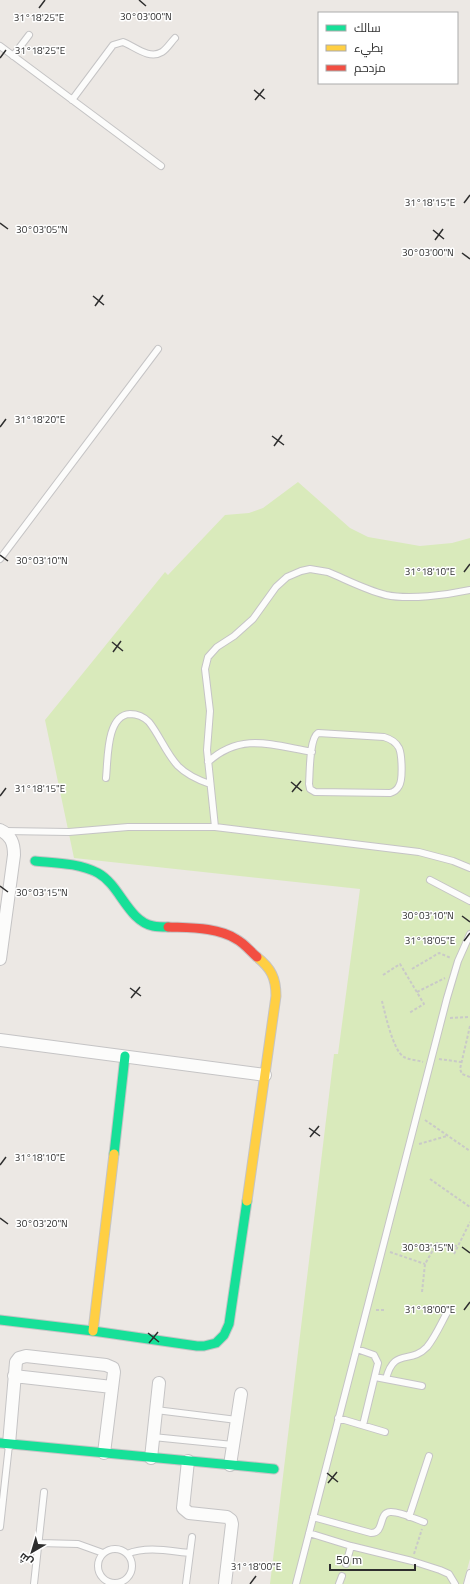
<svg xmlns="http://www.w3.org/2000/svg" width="470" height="1584" font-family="'Titillium Web',Cairo,sans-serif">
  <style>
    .pitch { fill: #d9eabb }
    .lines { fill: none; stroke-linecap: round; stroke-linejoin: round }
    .lane-casing { stroke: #c5c4c5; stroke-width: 8 }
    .street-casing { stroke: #c5c4c5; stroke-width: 14 }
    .fast-casing { stroke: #c5c4c5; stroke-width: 11 }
    .slow-casing { stroke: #c5c4c5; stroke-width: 11 }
    .jam-casing { stroke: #c5c4c5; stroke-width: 11 }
    .path { stroke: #c9c9c8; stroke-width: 2; stroke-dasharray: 3 2; stroke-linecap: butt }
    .lane { stroke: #fcfcfb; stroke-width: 6 }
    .street { stroke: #fcfcfb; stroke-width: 12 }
    .fast { stroke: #16e098; stroke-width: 9 }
    .slow { stroke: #ffcf43; stroke-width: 9 }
    .jam { stroke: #f24e42; stroke-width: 9 }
    .ticks { fill: none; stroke: #2e2e2e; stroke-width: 1.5 }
    .ticks-label { font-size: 10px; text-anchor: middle; fill: #2e2e2e; stroke: #fff; stroke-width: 3; stroke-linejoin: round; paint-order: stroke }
  </style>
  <rect width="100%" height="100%" fill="#ece8e4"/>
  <path class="pitch" d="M298,482L350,528L368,537L420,546L452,543L470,538V1559L463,1584H270L334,1054H338L360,889L74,858L45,720L165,572L168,575L225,515L249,513L263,508Z"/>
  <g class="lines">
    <g class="lane-casing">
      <path id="lane" d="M0,46L161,166
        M13,56L29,35
        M72,100L113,45L123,42C134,46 149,60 162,52C167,49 171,42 175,38
        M0,559L158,349
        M318,733L384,737C391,739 396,742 399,748C402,755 403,780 399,786C397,790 394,792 390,793L315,792L310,789L309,784C310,773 309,739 318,733Z
        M208,762C241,732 272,745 312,752
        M106,778C108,760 106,715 130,714C138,714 143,716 149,722C160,736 166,753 178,766C187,775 198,780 210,784
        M215,827L207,750L210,711L205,669L208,657L217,647L234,636L253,619L276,587L287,577L301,571L310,569L328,572C347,580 366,590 386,595C409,600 447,595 470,590
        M4,831L69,832L128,827H215L419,852L453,861L470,868
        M430,880L470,901
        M357,1349L374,1355L378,1363L363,1425
        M375,1377L422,1386
        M386,1379C394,1347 410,1365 427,1347C436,1336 442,1321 449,1309
        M156,1410L237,1420
        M338,1418L385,1432
        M153,1437L233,1445
        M313,1517L371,1533C385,1533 378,1513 390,1512C398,1511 416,1519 424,1522
        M409,1517L429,1456
        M0,1527L9,1445
        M309,1533L351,1546L412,1561L440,1570L449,1574L455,1584
        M39,1543L78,1544L103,1553
        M98 1566a17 17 0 1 1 34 0a17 17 0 1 1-34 0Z
        M127,1554C147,1546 169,1551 190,1553
        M346,1564L351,1546
        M34,1584L44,1492
        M186,1584L192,1537
        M296,1584L447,998L458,961L470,934
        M339,1584L342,1576
        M467,1584L470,1573"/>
    </g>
    <g class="street-casing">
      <path id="street" d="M0,830C11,835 14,843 14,855L0,959
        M0,1040L265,1075
        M14,1376L112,1387
        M9,1444L16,1362L19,1358L26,1356L106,1365L113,1368L114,1372L104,1453
        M151,1458L159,1383
        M188,1461L183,1508L189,1513L227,1517L231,1520L232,1524L225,1584
        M230,1465L241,1394"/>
    </g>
    <g class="fast-casing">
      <path id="fast" d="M35,861C56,863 79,863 98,873C120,885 128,921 153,926C158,927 163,927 168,927
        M114,1154L125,1056
        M0,1320L93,1331L197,1346H204L216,1343L224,1335L229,1324L247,1201
        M0,1443L274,1469"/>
    </g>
    <g class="slow-casing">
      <path id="slow" d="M247,1201L276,996C276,978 271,968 257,957
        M93,1331L114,1154"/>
    </g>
    <g class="jam-casing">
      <path id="jam" d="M168,927C190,928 217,927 236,939C244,943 250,951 257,957"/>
    </g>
    <path class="path" d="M412,969L439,953L451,958
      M383,975L400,964L424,1004L409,1013
      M417,992L445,978
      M382,1001C385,1013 393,1051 404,1057C410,1060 417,1060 423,1062
      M450,1018L470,1017
      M470,1026L460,1069L462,1074L470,1077
      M439,1059L461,1062
      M425,1120L470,1151
      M419,1144L447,1136
      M430,1179L470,1207
      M390,1252L425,1264
      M454,1254L470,1222
      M422,1292L425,1264L437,1243L457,1246
      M376,1310H384
      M414,1554L422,1529"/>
    <use href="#lane" class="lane"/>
    <use href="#street" class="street"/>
    <use href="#fast" class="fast"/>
    <use href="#slow" class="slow"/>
    <use href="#jam" class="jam"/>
  </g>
  <path class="ticks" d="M139,0L146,6M39,8L45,0M0,58L6,50M254,90L265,99M255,100L264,89M464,203L470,195M0,223L8,229M433,230L444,239M435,240L443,229M462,253L470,259M93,296L104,305M95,306L103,295M0,427L6,419M272,436L284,445M274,446L282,435M0,555L8,561M464,572L470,564M112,642L123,651M113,652L121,641M291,782L302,791M292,792L301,781M0,796L6,788M0,886L8,892M462,916L470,922M464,941L470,933M130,988L141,996M131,998L140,987M309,1128L320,1136M310,1137L319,1126M0,1165L6,1157M0,1218L8,1224M462,1247L470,1253M464,1310L470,1302M148,1333L159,1342M149,1343L158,1332M327,1473L338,1482M328,1483L337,1472M250,1584L256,1576"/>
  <g class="ticks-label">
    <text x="146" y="20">30°03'00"N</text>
    <text x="39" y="21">31°18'25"E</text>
    <text x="40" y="54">31°18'25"E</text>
    <text x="430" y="206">31°18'15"E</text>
    <text x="42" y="233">30°03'05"N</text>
    <text x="428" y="256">30°03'00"N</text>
    <text x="40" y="423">31°18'20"E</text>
    <text x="42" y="564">30°03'10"N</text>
    <text x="430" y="575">31°18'10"E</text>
    <text x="40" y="792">31°18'15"E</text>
    <text x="42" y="896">30°03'15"N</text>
    <text x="428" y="919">30°03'10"N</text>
    <text x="430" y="944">31°18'05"E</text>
    <text x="40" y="1161">31°18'10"E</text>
    <text x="42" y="1227">30°03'20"N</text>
    <text x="428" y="1251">30°03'15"N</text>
    <text x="430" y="1313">31°18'00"E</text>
    <text x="256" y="1570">31°18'00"E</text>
  </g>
  <rect x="318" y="12" width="140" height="72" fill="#ffffff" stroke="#ababab"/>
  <rect x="326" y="25" width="20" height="6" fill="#16e098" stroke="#ababab"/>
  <text x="354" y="32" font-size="12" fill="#2e2e2e">سالك</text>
  <rect x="326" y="45" width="20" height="6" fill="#ffcf43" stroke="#ababab"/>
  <text x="354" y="52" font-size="12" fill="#2e2e2e">بطيء</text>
  <rect x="326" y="65" width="20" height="6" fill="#f24e42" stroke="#ababab"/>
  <text x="354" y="72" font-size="12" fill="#2e2e2e">مزدحم</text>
  <g transform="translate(32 1552) rotate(218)" stroke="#ffffff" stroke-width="3" paint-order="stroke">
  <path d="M0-3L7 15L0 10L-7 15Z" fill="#2e2e2e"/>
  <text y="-6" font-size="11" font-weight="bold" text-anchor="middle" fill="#2e2e2e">ش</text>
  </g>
  <path d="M330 1564v6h85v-6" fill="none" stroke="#2e2e2e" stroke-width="2"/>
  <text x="336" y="1564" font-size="12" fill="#2e2e2e" stroke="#ffffff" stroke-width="3" paint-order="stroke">50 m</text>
</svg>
